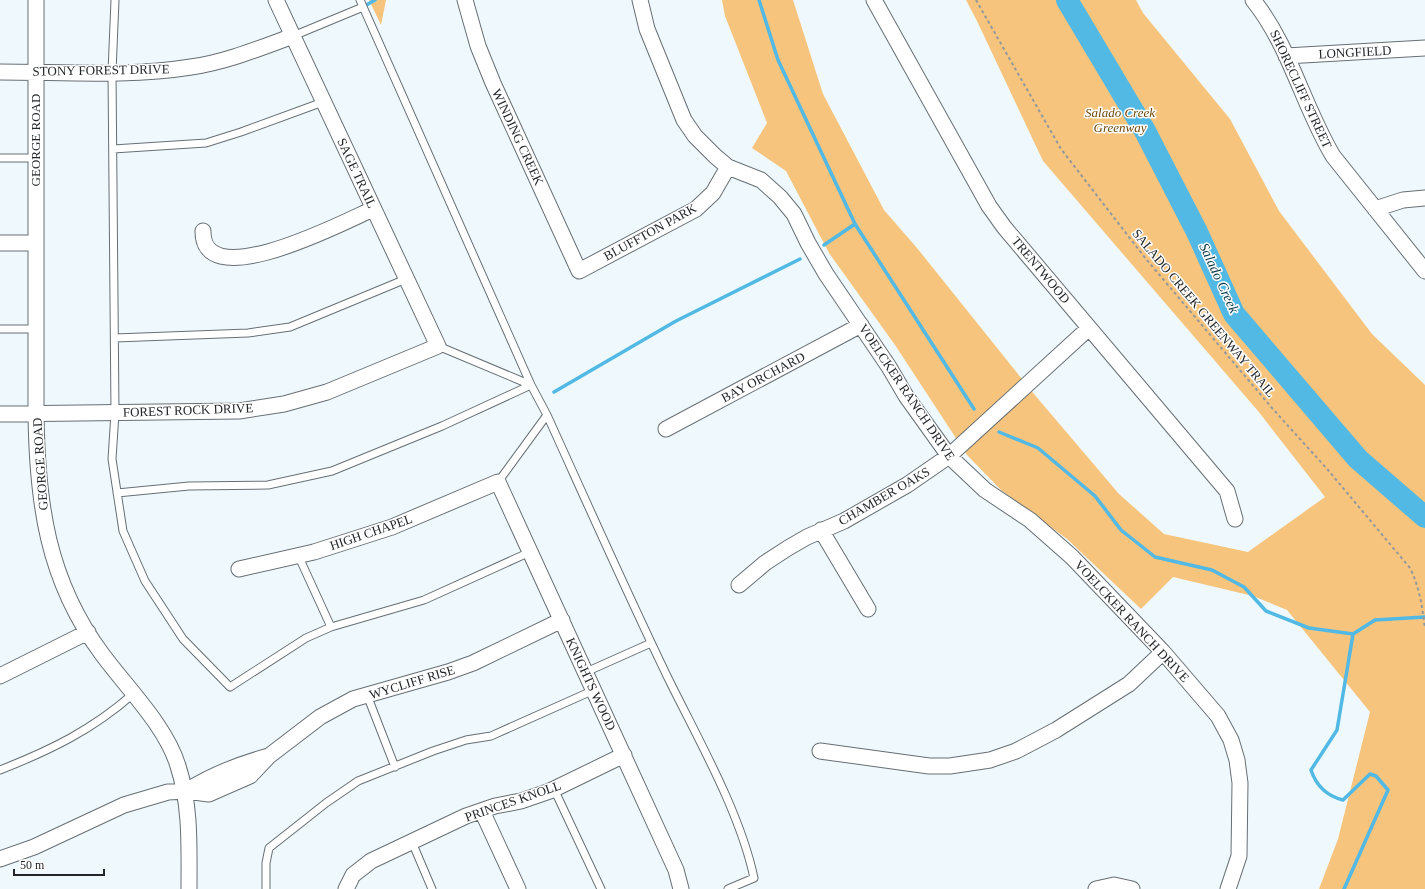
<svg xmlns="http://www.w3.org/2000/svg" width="1425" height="889" font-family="Georgia,serif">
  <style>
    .green { fill: #f7c47e }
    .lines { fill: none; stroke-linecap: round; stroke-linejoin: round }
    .stream { stroke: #51b9e4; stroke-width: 3.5 }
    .river { stroke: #51b9e4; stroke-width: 22 }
    .service-casing { stroke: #676f73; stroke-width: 9 }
    .minor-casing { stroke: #676f73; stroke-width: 17 }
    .path { stroke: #92989c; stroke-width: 2; stroke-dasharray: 3 3; stroke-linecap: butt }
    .service { stroke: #fff; stroke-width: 7 }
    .minor { stroke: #fff; stroke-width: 15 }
    .labels { text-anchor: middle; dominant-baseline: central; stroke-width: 3; stroke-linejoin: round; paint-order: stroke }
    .street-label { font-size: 13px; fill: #232628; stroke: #fff }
    .park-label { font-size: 13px; font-style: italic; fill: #6d490c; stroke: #fff }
    .water-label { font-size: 14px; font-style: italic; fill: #023445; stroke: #fff }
  </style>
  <rect width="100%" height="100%" fill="#eff9fd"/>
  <path class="green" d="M369,0H386L381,25Z
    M722,0H793L823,94L884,210L917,248L1034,394L1119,494L1164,534L1248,552L1325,497L1258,411L1043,161L977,21L966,0H1136L1143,13L1230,119L1279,211L1372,334L1425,385V889H1319L1338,839L1370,712L1287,610L1253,596L1173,577L1141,609L1067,539L1001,490L967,455L895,345L829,253L786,171L752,148L767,123L725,16Z"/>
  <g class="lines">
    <path class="stream" d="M759,0L778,60L855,224L974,409
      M363,7L375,0
      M824,245L855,224
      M554,392L676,321L800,259
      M999,432L1038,448L1095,496L1121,530L1155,557L1212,570L1244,587L1266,611L1309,628L1353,634L1375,620L1425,617
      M1344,889L1388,790L1376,776L1370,774L1343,800C1327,796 1316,785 1311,770L1337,730L1353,634"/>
    <path class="river" d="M1067,0L1145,131L1197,232L1234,314L1358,459L1425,517"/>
    <g class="service-casing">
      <path id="service" d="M115,0L112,72L115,413L112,459L123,531L145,581L183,639L230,687L306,638L331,627L424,600L530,552
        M360,0L531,385L438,346
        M293,36L363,7
        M113,149L206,143L241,132L323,102
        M0,158H35
        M0,329H36
        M115,338L248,333L290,327L406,279
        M498,482L547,415
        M117,493L189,486L268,485L332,471L442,426L531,385L547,415C587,503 626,591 668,678C698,739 740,812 754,878L728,889
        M298,555L331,627
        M586,672L651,643
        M367,695L395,767
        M0,770C51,750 92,730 133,694
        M554,789L601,889
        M412,842L432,889
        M266,889V863L269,848L326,803L358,781L433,751L466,740L491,736L594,690"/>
    </g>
    <g class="minor-casing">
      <path id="minor" d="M36,0V413C37,502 47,580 102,654C127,688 166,726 178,766C191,806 189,848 189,889
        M465,0L478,46L493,83L579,271L696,209L713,193L728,167
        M640,0L647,29L684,120L695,136L715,156L728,167L761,180L780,197L794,214L808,243L826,274L889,367L906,396L949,456L985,490L1030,520L1072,557L1163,652L1218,716L1231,740L1237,760L1240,783L1239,856L1228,889
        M874,0L989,206L1004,227L1227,491L1235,519
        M1253,0C1290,46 1303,106 1333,156L1425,271
        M1286,56L1425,48
        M0,72C63,72 129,77 191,67C226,62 260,48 293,36
        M1375,209L1403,200L1425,198
        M203,231C202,297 348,220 373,209
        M0,243H36
        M0,414L239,411L284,404L327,392L438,346L276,0
        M666,429L861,325
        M821,530L868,609
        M239,569L314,552L392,527L498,482L676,870L681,889
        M739,585L765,563L788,548L807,537L844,521L907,485L949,456L1089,328
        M0,676L88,632
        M820,751L929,766H950L990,760L1016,751L1056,730L1129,684L1163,652
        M186,791C212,775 239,764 269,756
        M482,811L518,889
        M0,859L34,847L124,805L168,792L186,791L209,794L250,776L269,756L320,717L353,699L448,672L473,663L562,620
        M346,889L353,875L371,861L466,816L495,806L521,801L550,791L624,755
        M1096,889L1114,885L1132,889"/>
    </g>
    <path class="path" d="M976,0L1061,149L1146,259L1272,408L1328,470L1410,568C1420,588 1422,607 1425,628"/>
    <use href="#service" class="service"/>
    <use href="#minor" class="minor"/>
  </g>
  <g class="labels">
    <g class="street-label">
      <text transform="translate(1355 52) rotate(-3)">LONGFIELD</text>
      <text transform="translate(101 70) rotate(-1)">STONY FOREST DRIVE</text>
      <text transform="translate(1301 89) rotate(65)">SHORECLIFF STREET</text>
      <text transform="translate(518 137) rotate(65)">WINDING CREEK</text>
      <text transform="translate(35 140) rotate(-90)">GEORGE ROAD</text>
      <text transform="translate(357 173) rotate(65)">SAGE TRAIL</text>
      <text transform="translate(650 232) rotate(-29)">BLUFFTON PARK</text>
      <text transform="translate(1041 270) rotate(50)">TRENTWOOD</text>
      <text transform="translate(1204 313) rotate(50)">SALADO CREEK GREENWAY TRAIL</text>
      <text transform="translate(763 377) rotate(-28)">BAY ORCHARD</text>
      <text transform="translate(907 392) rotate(56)">VOELCKER RANCH DRIVE</text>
      <text transform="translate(188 410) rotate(-2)">FOREST ROCK DRIVE</text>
      <text transform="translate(40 464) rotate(-94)">GEORGE ROAD</text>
      <text transform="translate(884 496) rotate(-30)">CHAMBER OAKS</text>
      <text transform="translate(371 532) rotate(-19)">HIGH CHAPEL</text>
      <text transform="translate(1132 621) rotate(47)">VOELCKER RANCH DRIVE</text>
      <text transform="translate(412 682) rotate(-17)">WYCLIFF RISE</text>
      <text transform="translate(591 684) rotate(65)">KNIGHTS WOOD</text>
      <text transform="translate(513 801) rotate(-19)">PRINCES KNOLL</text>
    </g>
    <g class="park-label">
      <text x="1120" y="112">Salado Creek<tspan x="1120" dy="15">Greenway</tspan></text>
    </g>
    <g class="water-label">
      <text transform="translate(1219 278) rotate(65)">Salado Creek</text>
    </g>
  </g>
  <path d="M14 869v6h90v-6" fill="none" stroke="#232628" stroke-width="2"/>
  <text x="20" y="869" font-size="12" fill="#232628" stroke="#ffffff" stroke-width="3" paint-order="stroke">50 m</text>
</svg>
